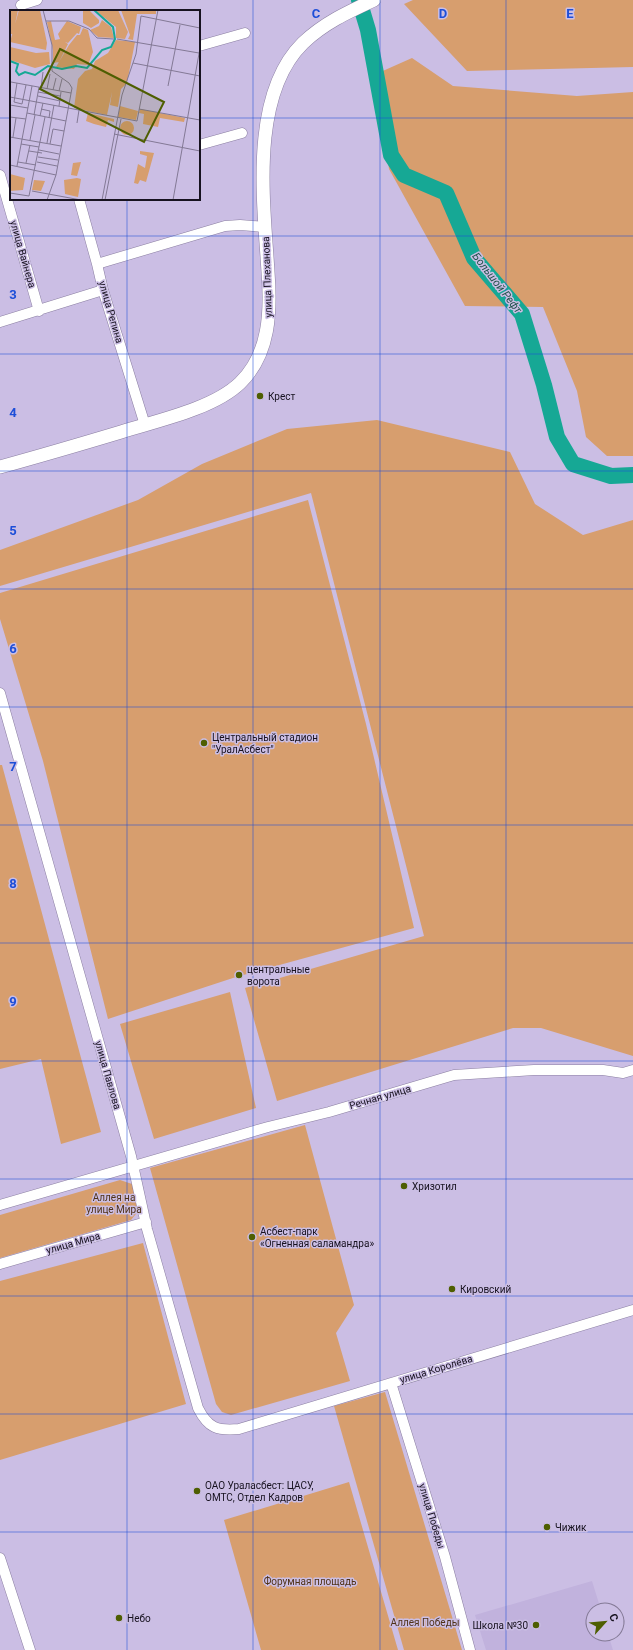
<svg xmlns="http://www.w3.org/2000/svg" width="633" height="1650" font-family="Roboto,sans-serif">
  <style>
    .built { fill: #c1b2dd }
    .green { fill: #d79e6e }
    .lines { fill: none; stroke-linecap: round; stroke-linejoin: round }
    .river { stroke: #16a895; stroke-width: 16 }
    .minor-casing { stroke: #8b7fa2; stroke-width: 11 }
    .major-casing { stroke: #8b7fa2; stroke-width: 14 }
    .minor { stroke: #fff; stroke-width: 10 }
    .major { stroke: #fff; stroke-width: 13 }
    .grid { fill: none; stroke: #1d4ed8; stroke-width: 1; stroke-opacity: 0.55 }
    .poi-dot { fill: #4e5e01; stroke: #cbbee4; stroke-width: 1.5 }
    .labels { text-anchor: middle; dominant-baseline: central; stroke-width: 3; stroke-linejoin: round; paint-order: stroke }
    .street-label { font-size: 10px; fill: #17121f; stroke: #cbbee4 }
    .poi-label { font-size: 10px; fill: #17121f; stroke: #cbbee4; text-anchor: start }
    .park-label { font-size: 10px; fill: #4f3217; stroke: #cbbee4 }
    .water-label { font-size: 11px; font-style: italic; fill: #1e534a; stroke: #cbbee4 }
    .inset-river { fill: none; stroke: #16a895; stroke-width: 2 }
    .inset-road { fill: none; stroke: #837995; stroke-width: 1 }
    .view { fill: #4e5e01; fill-opacity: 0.15; stroke: #4e5e01; stroke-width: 2 }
    .inset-edge { fill: none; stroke: #17121f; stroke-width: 2 }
    .grid-label { font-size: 13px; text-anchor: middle; font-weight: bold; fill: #1d4ed8; stroke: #cbbee4; stroke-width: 3; stroke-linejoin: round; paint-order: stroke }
  </style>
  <rect width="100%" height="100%" fill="#cbbee4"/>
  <path class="built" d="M592,1581L601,1610H593V1634H608L613,1650H486L475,1615Z"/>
  <path class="green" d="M413,0H633V67L467,71L404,4Z
    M412,58L453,86L577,96L633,92V456H607L586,437L577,391L543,307L465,306L389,169L376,74Z
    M377,420L510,452L535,504L583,535L633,520V1056L541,1028H513L277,1101L245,988L424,936L311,493L0,586V550L138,500L202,464L287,429Z
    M308,500L366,724L414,928L236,977L108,1019L43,761L0,619V593Z
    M0,765H2L101,1132L61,1144L41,1059L0,1069Z
    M230,992L256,1108L154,1139L120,1024Z
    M305,1125L354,1305L336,1333L350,1381L231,1415L222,1412L216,1404L150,1168Z
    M120,1180L132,1184L140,1209L131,1220L0,1258V1215Z
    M143,1243L186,1404L0,1460V1281Z
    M385,1392L462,1650H404L334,1406Z
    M349,1482L398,1650H261L224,1520Z"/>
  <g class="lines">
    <path class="river" d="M359,0L368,30L391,155L404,175L446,193L474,258L522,314L544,385L557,437L573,464L611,476L633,475"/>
    <g class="minor-casing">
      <path id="minor" d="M21,5L37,0
        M199,46L245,33
        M199,145L242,133
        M0,175L39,311
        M79,199L97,264L103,290L145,425
        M97,264L225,226L240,225L265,227
        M0,322L103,290
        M0,693L131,1156L147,1229L198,1408C208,1428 217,1431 239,1429L633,1310
        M0,1205L268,1127L329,1112L454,1075L534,1070H603L623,1073L633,1070
        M0,1264L146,1222
        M391,1383L445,1557L470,1650
        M0,1558L30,1650"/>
    </g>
    <g class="major-casing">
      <path id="major" d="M0,467C40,456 81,444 121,432C156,421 213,409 240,383C270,354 271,311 268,272C264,204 249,96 303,43C324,23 348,12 374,0"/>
    </g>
    <use href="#minor" class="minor"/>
    <use href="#major" class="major"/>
  </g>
  <path class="grid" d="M127,0V11M253,0V1650M380,0V1650M506,0V1650M0,118H11M199,118H633M127,199V1650M0,236H633M0,354H633M0,471H633M0,589H633M0,707H633M0,825H633M0,943H633M0,1061H633M0,1179H633M0,1296H633M0,1414H633M0,1532H633"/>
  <g class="poi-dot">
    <circle cx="260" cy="396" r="4"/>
    <circle cx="204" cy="743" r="4"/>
    <circle cx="239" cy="975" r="4"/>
    <circle cx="404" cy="1186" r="4"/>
    <circle cx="252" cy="1237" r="4"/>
    <circle cx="452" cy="1289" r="4"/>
    <circle cx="197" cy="1491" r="4"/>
    <circle cx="547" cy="1527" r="4"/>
    <circle cx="119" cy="1618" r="4"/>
    <circle cx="536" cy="1625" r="4"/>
  </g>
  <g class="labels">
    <g class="street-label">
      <text transform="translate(23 254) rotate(74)">улица Вайнера</text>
      <text transform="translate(267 277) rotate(-92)">улица Плеханова</text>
      <text transform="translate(111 312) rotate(74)">улица Репина</text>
      <text transform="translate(108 1075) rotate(74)">улица Павлова</text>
      <text transform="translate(380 1097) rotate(-16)">Речная улица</text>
      <text transform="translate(73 1243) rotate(-16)">улица Мира</text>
      <text transform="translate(436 1369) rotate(-17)">улица Королёва</text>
      <text transform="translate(432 1516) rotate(73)">улица Победы</text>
    </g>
    <g class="poi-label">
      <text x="268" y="396">Крест</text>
      <text x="212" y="737">Центральный стадион<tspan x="212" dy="12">"УралАсбест"</tspan></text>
      <text x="247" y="969">центральные<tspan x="247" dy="12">ворота</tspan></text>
      <text x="412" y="1186">Хризотил</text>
      <text x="260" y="1231">Асбест-парк<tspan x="260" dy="12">«Огненная саламандра»</tspan></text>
      <text x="460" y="1289">Кировский</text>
      <text x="205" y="1485">ОАО Ураласбест: ЦАСУ,<tspan x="205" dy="12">ОМТС, Отдел Кадров</tspan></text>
      <text x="555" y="1527">Чижик</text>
      <text x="127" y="1618">Небо</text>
      <text x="528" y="1625" text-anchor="end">Школа №30</text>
    </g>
    <g class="park-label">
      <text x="114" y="1197">Аллея на<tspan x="114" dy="12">улице Мира</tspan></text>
      <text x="310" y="1581">Форумная площадь</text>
      <text x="425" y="1622">Аллея Победы</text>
    </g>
    <g class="water-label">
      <text transform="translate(497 283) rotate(52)">Большой Рефт</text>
    </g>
  </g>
  <g transform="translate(10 10)">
    <rect width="190" height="190" fill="#cbbee4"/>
    <path d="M0,0H8L3,24H0ZM9,0H30L37,33L36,40L0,32ZM73,0L80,1L89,10V13L81,18L73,13ZM85,0H108L118,22L115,29L106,28V17ZM111,0H146V4H127L123,30L118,29L120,25ZM92,10L101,17L104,28L88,27L80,20L89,16ZM41,11L45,30L50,29L48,24L57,11L71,17L69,24L67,23L58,33L55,32L58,34L49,52L43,53V40L37,12ZM73,18L78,20L83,42L78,55L67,54L64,59L46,57L59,35L67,25H70ZM106,30L125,32L117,73L111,79L108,97L100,95L102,82L97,105L64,98L68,69L75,61L82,59L85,51L98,43ZM0,37L26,43L39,42L40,54L25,58L0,50ZM110,96L128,101L126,110L108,107ZM130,99L175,108L174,112L150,108L148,117L133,114L134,104L129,103ZM78,103L104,109V112L98,110L96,117L84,114L76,111ZM110 118a7 7 0 1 1 14 0a7 7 0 1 1-14 0ZM130,141L144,143L136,172L130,170L128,174L124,173L128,154L135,158L137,146L130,144ZM71,152L67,166L61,165L63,153ZM0,164L15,168L13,180L0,181ZM67,168L71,169L68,187L55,184L54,170ZM24,170L35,171L31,181L22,180Z" fill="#d79e6e"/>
    <path class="inset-river" d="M0,51L8,54L6,61L9,65L15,62L25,65L38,56L52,59L66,56L77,58L92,40L101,37L105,29L103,17L84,0"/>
    <path class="inset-road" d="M33,0L42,35V61L59,73L62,78L46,165L37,190M36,11H59L79,19L87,28L104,29M107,29L189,43M123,53L190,66M1,72L61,83M7,73L4,92L12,94L16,75M158,76L170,15M31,78L33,62M37,79L40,64M43,80L46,68M49,81L52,69M28,82L50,86M28,86L50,91M0,87L127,111L148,0M0,95L18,98M49,96L51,82M31,99L40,101L39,108M129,99L190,110M17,103L56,111M24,105L29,77M30,106L33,93M0,107L16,109M67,113L69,100M104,124L190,141M0,127L51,136M3,127L6,108M20,130L25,105M37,133L44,95M11,134L29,137M40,134L43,119L54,121M29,140L49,144M19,141L32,143M28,147L48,150M8,152L26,155M27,152L47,156M16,153L20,135M0,155L46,165M7,156L22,76M22,181L71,190M0,183L19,186L35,107M92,190L112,85L126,44L131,6L190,18M95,190L111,109M163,190L190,38"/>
    <path class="view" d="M50,39L154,92L134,132L30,79Z"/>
    <rect width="190" height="190" class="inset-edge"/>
  </g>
  <g class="grid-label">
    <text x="316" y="18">C</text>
    <text x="443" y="18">D</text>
    <text x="570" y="18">E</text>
    <text x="13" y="299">3</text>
    <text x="13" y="417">4</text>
    <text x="13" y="535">5</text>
    <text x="13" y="653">6</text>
    <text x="13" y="771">7</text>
    <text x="13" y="888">8</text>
    <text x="13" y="1006">9</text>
  </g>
  <g transform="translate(605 1622) rotate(63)"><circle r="19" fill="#cbbee4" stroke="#837995"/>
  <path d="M0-3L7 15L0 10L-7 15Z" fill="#4e5e01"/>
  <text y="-6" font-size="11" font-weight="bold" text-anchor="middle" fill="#17121f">С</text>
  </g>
</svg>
